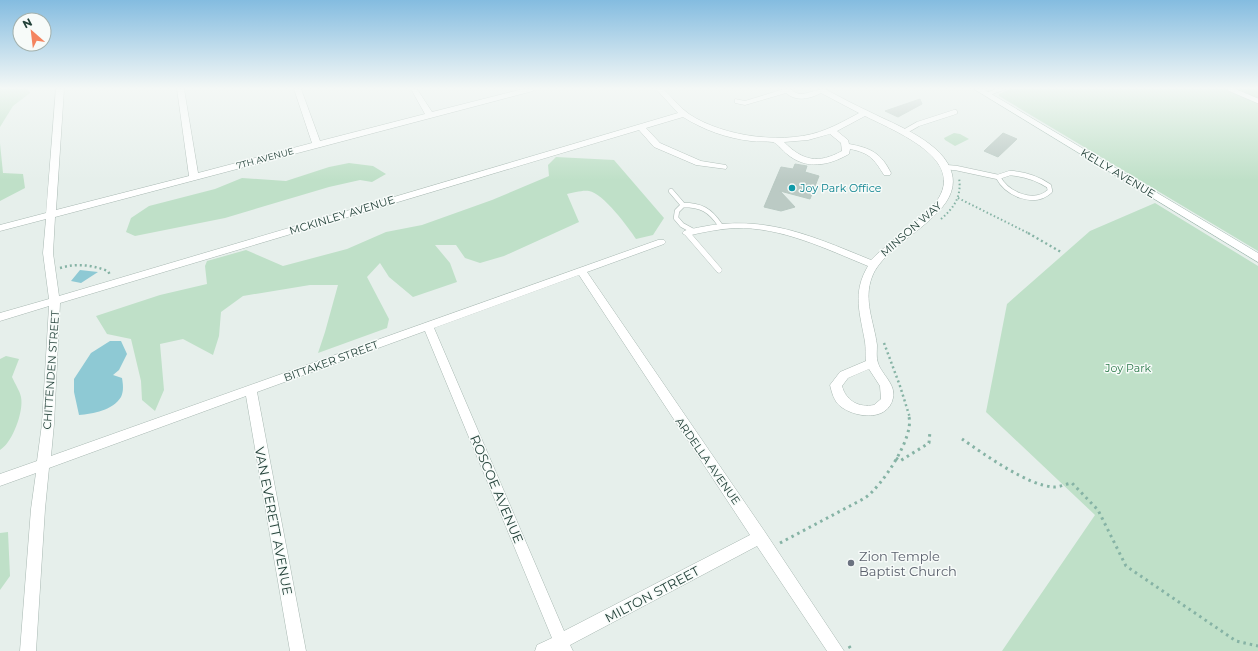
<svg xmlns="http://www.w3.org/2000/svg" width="1258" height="651" font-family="Montserrat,sans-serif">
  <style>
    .green { fill: #bfe0c8 }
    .water { fill: #8ec9d4 }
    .building { fill: #bbcac4; stroke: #b8c9c2 }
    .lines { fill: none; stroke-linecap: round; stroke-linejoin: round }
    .lane-far1-casing { stroke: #a8b8b2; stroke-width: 5.5 }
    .lane-casing { stroke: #a8b8b2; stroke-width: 6 }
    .street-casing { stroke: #a8b8b2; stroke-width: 1 }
    .secondary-casing { stroke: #a4bbb3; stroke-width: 1 }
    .path-far2 { stroke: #86b3a5; stroke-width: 2; stroke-dasharray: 1.5 2.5; stroke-linecap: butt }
    .path-far1 { stroke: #86b3a5; stroke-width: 2.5; stroke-dasharray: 2 3; stroke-linecap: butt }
    .path { stroke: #86b3a5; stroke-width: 3; stroke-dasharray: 2.5 4; stroke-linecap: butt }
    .lane-far1 { stroke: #fff; stroke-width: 4.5 }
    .lane { stroke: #fff; stroke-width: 5.5 }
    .street { fill: #fff; fill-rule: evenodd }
    .secondary { fill: #fff; fill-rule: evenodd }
    .culture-dot { fill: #0f9aa8; stroke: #f7fbf9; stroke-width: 1.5 }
    .worship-dot { fill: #6b7280; stroke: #f7fbf9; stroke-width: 1.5 }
    .labels { text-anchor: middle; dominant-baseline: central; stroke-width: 3; stroke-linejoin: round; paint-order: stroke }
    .far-street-label { font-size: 9px; fill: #24423a; stroke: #f7fbf9 }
    .street-label { font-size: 11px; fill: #24423a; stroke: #f7fbf9 }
    .culture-label { font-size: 11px; fill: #0d838f; stroke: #f7fbf9; text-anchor: start }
    .park-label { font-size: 11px; fill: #2d7a4b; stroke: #f7fbf9 }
    .near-street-label { font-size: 13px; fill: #24423a; stroke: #f7fbf9 }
    .near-worship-label { font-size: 13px; fill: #5b616d; stroke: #f7fbf9; text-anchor: start }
  </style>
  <rect width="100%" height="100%" fill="#e6efeb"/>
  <path class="green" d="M0,89H28L30,93L13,106L0,127Z
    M1010,89H1258V251L999,96V94Z
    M954,133L960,134L969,139L955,146L945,140L944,138Z
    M0,143L3,173L23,174L25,188L0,201Z
    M556,157L614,160L664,218L653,235L636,239C629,228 603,193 589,191C582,190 573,193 567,194L579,222L504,256L480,263L465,258L456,245H435L450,263L457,282L413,297L389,277L380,263L367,277L389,319L387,328L318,353L325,332L338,285H310L243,296L221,312L219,336L213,355L183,339L160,344L164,390L155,411L142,400L141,381L131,339L107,334L96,316L160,295L207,284L205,266L207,261L246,250L283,266L347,249L386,232L422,225L492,200L549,176L548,165Z
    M349,163L373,166L386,174L372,182L360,180L329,187L225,218L135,236L126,232L131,218L149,206L215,189L242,178L286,181L329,167Z
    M1155,203L1258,266V651H1002L1095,515L986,412L1007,304L1090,231Z
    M6,356L19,359L12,377C15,384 20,391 21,397C24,412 12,443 0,450V359Z
    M8,532L10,576L0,590V533Z"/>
  <path class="water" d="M80,270L98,272L81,283L71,281Z
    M110,341H121L127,354L119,370L113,375L122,378C123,384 124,391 121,397C113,410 93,414 79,415L74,392V379L91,353Z"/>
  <path class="building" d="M920,99L922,104L898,117L885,111Z
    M1003,133L1017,139L998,157L984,151Z
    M795,164L807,166L805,172L819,176L810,199L780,191L795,207L781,211L764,207L781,167L793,169Z"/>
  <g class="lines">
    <g class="lane-far1-casing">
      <path id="lane-far1" d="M1230,89L1258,101
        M904,132L918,124L955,112
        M944,167L956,168L998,177
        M1010,173C1024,174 1037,178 1049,186L1050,191C1034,206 1007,194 998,177Z
        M671,191L683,205
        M693,231L682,225L676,218L677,211L683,205C701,205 710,210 720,225"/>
    </g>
    <g class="lane-casing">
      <path id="lane" d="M687,233L719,270"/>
    </g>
    <g class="street-casing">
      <path id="street" d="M56,89H64L56,210L189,176L177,89H184L198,173L312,143L294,89H301L320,141L425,114L411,89H417L432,112L523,89H534L533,91L55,217L53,253L59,296L678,113L656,89H663C672,97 679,107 689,114C723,137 788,146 827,129C837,125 848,119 859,113L821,93C810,99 796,102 786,93L745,105L735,103V99L745,101L784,89H791C800,100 813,89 825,89C840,97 855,105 870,112C896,125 945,143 952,174C962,216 885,241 872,277C863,300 874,322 877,345C877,351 876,357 878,363C882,375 896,384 893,398C888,422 855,418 840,406C834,401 832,393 830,385L840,372L866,361C865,354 866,348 865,342C860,313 852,293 868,266C826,249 782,227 735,228C719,229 703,232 687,236L682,233L684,231C757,211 805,233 871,260C889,242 909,229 927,212C978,164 901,134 865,116L837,131L848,140L849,144C871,148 881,153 891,173L890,175H884C874,159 870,153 850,149L849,154C828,166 806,170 787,154C783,151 777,143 773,142C766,141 758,142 751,141C726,138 704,130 683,117L646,128L660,143L701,161L726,165L727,167L726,169L696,165L654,147L639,130L60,303L54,424L51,456L658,240H664L666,242L664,244L587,272L765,532L844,651H827L757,546L570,645L573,651H535L537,645L552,638L425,331L257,392L306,651H290L246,396L49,468L45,509L36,651H20L31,509L36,473L0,486V474L37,461L42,424L49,306L0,321V313L49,299L43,253L46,219L0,231V225L46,213ZM830,134L841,143L842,151C818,164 803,161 784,142L808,140ZM579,275L750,535L564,631L434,328ZM869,369L880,386L881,399L874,405C859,408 846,401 842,386L848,378Z
        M996,89H1006L987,96L983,94Z"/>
    </g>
    <g class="secondary-casing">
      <path id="secondary" d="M974,89H983L1258,253V262Z"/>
    </g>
    <path class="path-far2" d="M958,198L1030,234
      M941,219C954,208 962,196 959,178"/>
    <path class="path-far1" d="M1028,233L1061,252
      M60,268C77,263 92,265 108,271L110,275
      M884,343L900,386L910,418"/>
    <path class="path" d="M962,439C984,454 1028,486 1054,487C1060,487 1066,484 1072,483L1098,510L1126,566L1236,641L1258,646
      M896,458L900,461L929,443L930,431
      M780,543L865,498C882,486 914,438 909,417
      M849,646L852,651"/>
    <use href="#lane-far1" class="lane-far1"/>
    <use href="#lane" class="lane"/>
    <use href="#street" class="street"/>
    <use href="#secondary" class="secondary"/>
  </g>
  <linearGradient id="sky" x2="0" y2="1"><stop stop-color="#84bce0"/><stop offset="0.49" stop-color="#f4f8f6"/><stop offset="1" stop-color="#f4f8f6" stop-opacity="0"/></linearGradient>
  <rect width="1258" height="180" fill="url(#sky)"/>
  <circle class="culture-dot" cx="792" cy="188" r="4"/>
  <circle class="worship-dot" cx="851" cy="563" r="4"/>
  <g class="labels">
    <g class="far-street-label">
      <text transform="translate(265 158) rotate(-15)">7TH AVENUE</text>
    </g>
    <g class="street-label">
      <text transform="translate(1118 173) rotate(31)">KELLY AVENUE</text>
      <text transform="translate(342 215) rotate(-17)">MCKINLEY AVENUE</text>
      <text transform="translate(911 229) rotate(-41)">MINSON WAY</text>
      <text transform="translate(331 361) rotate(-20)">BITTAKER STREET</text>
      <text transform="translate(51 370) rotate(-86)">CHITTENDEN STREET</text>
      <text transform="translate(708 461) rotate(55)">ARDELLA AVENUE</text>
    </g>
    <g class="culture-label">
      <text x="800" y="188">Joy Park Office</text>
    </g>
    <g class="park-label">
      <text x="1128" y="368">Joy Park</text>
    </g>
    <g class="near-street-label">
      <text transform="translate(497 489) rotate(67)">ROSCOE AVENUE</text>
      <text transform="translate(274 521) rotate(79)">VAN EVERETT AVENUE</text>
      <text transform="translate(652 594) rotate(-28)">MILTON STREET</text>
    </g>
    <g class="near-worship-label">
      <text x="859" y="556">Zion Temple<tspan x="859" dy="15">Baptist Church</tspan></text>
    </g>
  </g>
  <g transform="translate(32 32) rotate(332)"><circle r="19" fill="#f7fbf9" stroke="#a3b1ad"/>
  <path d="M0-3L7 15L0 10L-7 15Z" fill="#f4845f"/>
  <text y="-6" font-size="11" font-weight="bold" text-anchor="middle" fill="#24423a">N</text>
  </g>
</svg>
